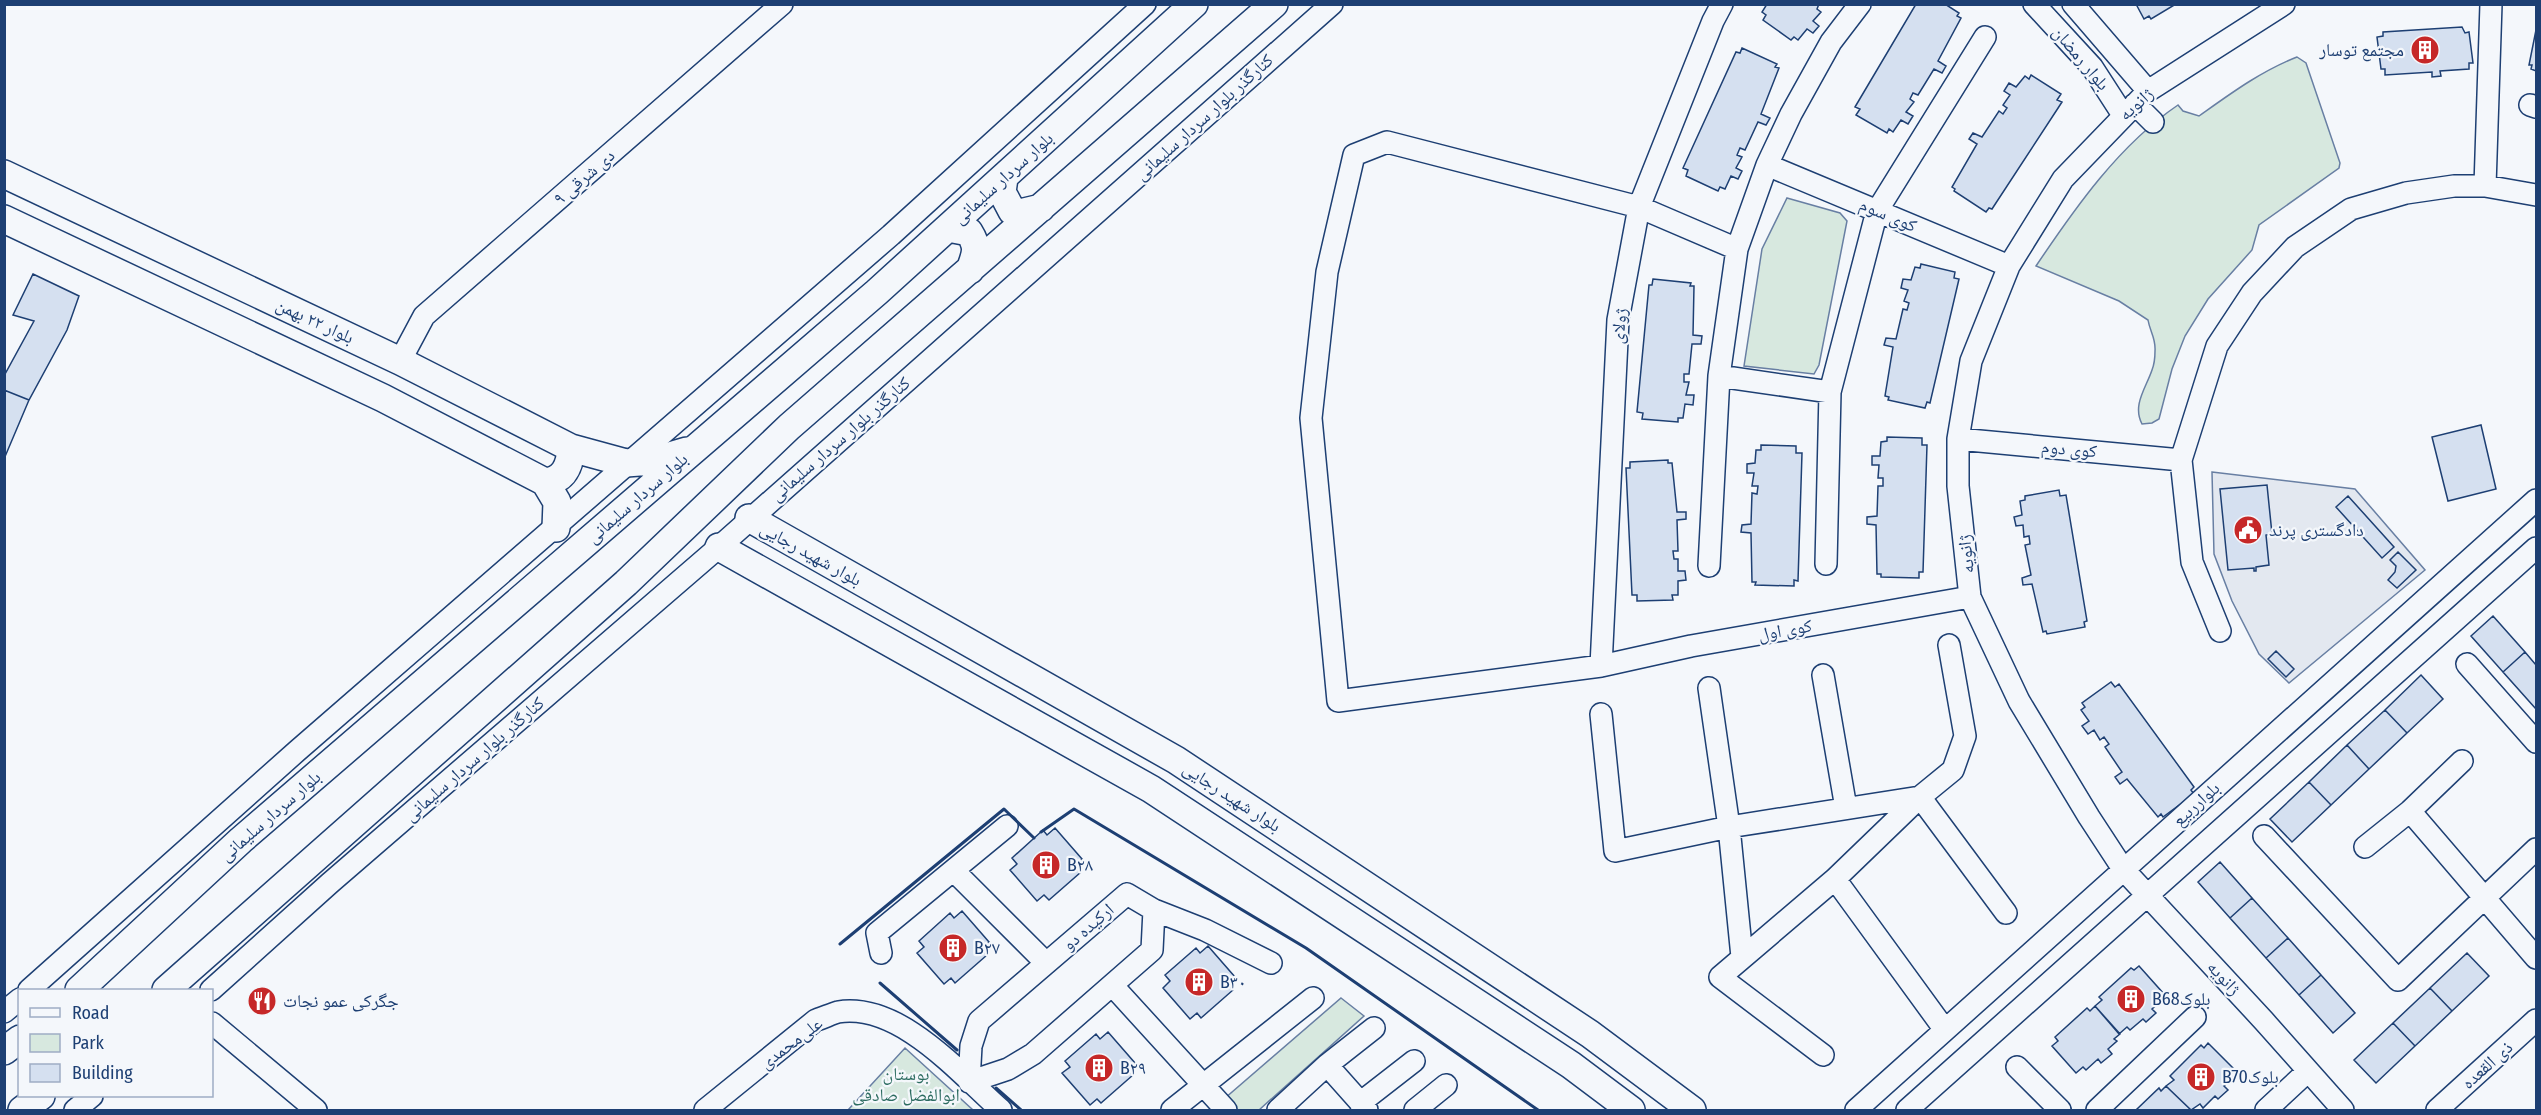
<svg xmlns="http://www.w3.org/2000/svg" width="2541" height="1115" font-family="'Fira Sans Condensed','Noto Naskh Arabic',sans-serif">
  <style>
    .green { fill: #d7e8df; stroke: #687fa3; stroke-width: 1.5 }
    .parking { fill: #e3e8f0; stroke: #687fa3; stroke-width: 1.5 }
    .building { fill: #d5e0f0; stroke: #1d3f73; stroke-width: 1.5 }
    .lines { fill: none; stroke-linecap: round; stroke-linejoin: round }
    .minor-casing { stroke: #1d3f73; stroke-width: 24 }
    .major-casing { stroke: #1d3f73; stroke-width: 30 }
    .minor { stroke: #f4f7fb; stroke-width: 21 }
    .major { stroke: #f4f7fb; stroke-width: 27 }
    .wall { stroke: #1d3f73; stroke-width: 3 }
    .labels { text-anchor: middle; dominant-baseline: central; stroke-width: 4.5; stroke-linejoin: round; paint-order: stroke }
    .poi-label { font-size: 18px; fill: #1d3f73; stroke: #f4f7fb; text-anchor: start }
    .street-label { font-size: 18px; fill: #1d3f73; stroke: #f4f7fb }
    .park-label { font-size: 18px; fill: #2c6c60; stroke: #f4f7fb }
  </style>
  <rect width="100%" height="100%" fill="#f4f7fb"/>
  <path class="green" d="M2297,57L2306,63L2340,163L2339,168L2259,225L2252,250L2208,299L2185,336L2172,369L2159,419L2152,423L2142,424C2132,405 2146,388 2152,370C2154,365 2155,357 2155,351C2156,338 2150,332 2148,320L2119,301L2036,266C2075,208 2119,145 2178,105L2183,111L2199,116C2230,94 2261,71 2297,57Z
    M1787,198L1840,213L1847,221L1819,365L1814,374L1744,366L1762,249Z
    M1341,998L1364,1016L1259,1110H1237L1224,1099Z
    M905,1048L973,1110H848Z"/>
  <path class="parking" d="M2212,472L2355,489L2425,570L2289,683L2259,654L2232,601L2214,554Z"/>
  <path class="building" d="M1767,4H1819L1817,9L1821,12L1813,21L1819,26L1813,33L1807,29L1798,40L1794,37L1791,40L1763,20L1766,15L1762,12Z
    M1916,4H1945L1959,13L1957,16L1961,18L1938,61L1946,66L1942,73L1934,69L1918,95L1913,93L1910,99L1914,102L1906,112L1913,116L1908,124L1901,120L1893,132L1889,129L1887,133L1856,115L1860,109L1855,107Z
    M2136,4H2176L2151,19L2149,16L2144,19Z
    M2462,27L2465,33L2469,32L2473,63H2469V69L2440,71L2441,76L2432,77V72L2385,75V69H2381L2377,37L2383,36V32Z
    M2536,30V71L2531,69L2532,65H2529Z
    M1742,48L1777,64L1775,67L1779,68L1761,114L1770,118L1766,125L1758,122L1745,150L1740,148L1737,155L1742,157L1736,168L1742,171L1738,179L1731,176L1725,189L1720,187L1718,191L1686,176L1688,170L1683,168L1736,52L1740,53Z
    M2031,75L2061,94L2057,100L2062,102L1992,209L1989,208L1986,212L1954,191L1955,189L1952,187L1977,144L1969,139L1973,133L1982,137L1999,111L2003,114L2007,108L2003,105L2010,95L2004,91L2009,83L2016,87L2025,76L2029,79Z
    M1921,264L1955,272L1954,278L1959,279L1930,403L1927,402L1925,408L1888,400L1889,397L1885,396L1893,347L1884,345L1886,338L1896,339L1903,309L1907,310L1909,303L1904,301L1908,290L1901,288L1903,279L1911,280L1915,267L1920,268Z
    M33,274L79,296L67,330L29,400L4,390V376L34,321L13,315Z
    M1653,279L1691,283L1690,286H1694L1693,335L1702,336L1701,344H1692L1689,374H1684V382H1689L1686,395H1694L1693,405L1685,404L1683,418H1678V422L1642,419L1643,413L1637,412L1649,285H1652Z
    M4,390L29,400L4,459Z
    M2481,425L2496,489L2448,501L2432,437Z
    M1887,437L1922,438V445H1927L1923,572H1919V578L1881,577V574H1877L1876,525L1867,524V517L1877,516L1878,486H1883V478H1878L1879,465H1872V456H1880L1881,442L1887,441Z
    M1761,445L1796,446V453H1802L1798,581L1794,580V586L1755,585L1756,582H1752L1751,533L1741,532L1742,525L1751,524L1752,493L1757,494L1758,486H1752L1754,473H1747V464L1755,463L1756,450H1761Z
    M1668,460V463H1672L1677,512H1686V519L1677,520L1678,551H1673L1674,559H1678V571H1685L1686,580L1678,581V595H1672L1673,600L1637,601V595H1632L1626,468H1630V462Z
    M2267,485L2272,534L2266,535L2269,565L2256,567V571H2254V568L2228,570L2220,489Z
    M2059,490L2060,496L2066,495L2087,621L2084,622L2085,627L2047,634L2046,631L2043,632L2032,584L2023,585L2022,578L2031,575L2025,545L2030,544L2029,536L2024,537L2023,525L2016,526L2014,517L2022,515L2020,501L2025,500V496Z
    M2348,496L2394,547L2382,558L2336,507Z
    M2398,552L2416,570L2397,588L2388,580L2395,572L2396,566L2390,560Z
    M2493,616L2525,652L2503,672L2471,636Z
    M2276,651L2294,669L2286,677L2268,659Z
    M2525,652L2536,665V709L2503,672Z
    M2421,675L2443,699L2407,733L2385,710Z
    M2111,682L2115,687L2119,684L2194,787L2191,790L2194,794L2163,817L2161,814L2158,817L2127,779L2120,784L2115,777L2122,772L2105,747L2109,744L2104,737L2100,740L2094,730L2088,734L2082,726L2089,721L2081,710L2085,707L2082,703Z
    M2385,710L2407,733L2369,769L2347,745Z
    M2347,745L2369,769L2331,805L2309,782Z
    M2309,782L2331,805L2292,842L2270,819Z
    M1055,828L1082,859L1075,866L1081,872L1049,900L1044,895L1037,901L1010,870L1017,864L1012,858L1043,830L1047,835Z
    M2220,862L2252,898L2230,918L2198,882Z
    M2252,898L2288,938L2266,958L2230,918Z
    M962,911L989,942L982,949L987,955L955,983L951,978L944,984L917,953L924,947L919,941L950,913L954,918Z
    M2288,938L2321,975L2299,995L2266,958Z
    M1208,946L1235,977L1228,983L1233,990L1201,1018L1197,1013L1190,1019L1163,988L1170,981L1165,975L1196,948L1200,953Z
    M2467,953L2489,976L2452,1011L2430,988Z
    M2139,966L2164,994L2159,998L2161,1001L2152,1009L2156,1013L2146,1022L2143,1019L2130,1030L2127,1027L2119,1034L2095,1006L2102,1000L2099,997L2131,968L2134,970Z
    M2321,975L2355,1013L2333,1033L2299,995Z
    M2430,988L2452,1011L2415,1046L2393,1023Z
    M2095,1006L2120,1034L2114,1039L2117,1041L2108,1049L2112,1054L2101,1063L2098,1059L2086,1070L2083,1067L2076,1073L2052,1046L2058,1041L2055,1037L2087,1008L2090,1011Z
    M2393,1023L2415,1046L2376,1083L2354,1060Z
    M1108,1032L1135,1063L1128,1069L1133,1075L1101,1103L1097,1099L1090,1105L1062,1073L1070,1067L1065,1061L1096,1034L1100,1039Z
    M2208,1043L2235,1070L2230,1075L2233,1077L2224,1086L2228,1090L2218,1099L2215,1096L2203,1108L2200,1104L2191,1110L2166,1086L2174,1080L2170,1076L2201,1045L2204,1048Z
    M2166,1086L2191,1110H2136L2159,1088L2161,1091Z"/>
  <g class="lines">
    <g class="minor-casing">
      <path id="minor" d="M1860,4L1831,42L1791,114L1767,165L1737,249L1639,207L1387,142L1354,155L1327,272L1311,418L1338,701L1601,666L1691,646L1970,597
        M2034,4L2092,67L2123,115
        M2073,4L2148,91
        M2284,4L2148,91L2063,179L2009,266L1971,361L1958,439V486L1970,597L2019,701L2089,817L2123,869L2264,1021L2343,1110
        M2135,104L2153,122
        M2530,105L2536,107
        M1767,165L2009,266
        M2485,186L2491,4
        M400,361L424,316L782,4
        M1719,376L1830,392
        M1958,439L2181,460
        M1826,564L1830,392L1877,211L1985,37
        M1709,566L1719,376L1737,249
        M2220,631L2192,562L2181,460L2217,346L2252,293L2295,247L2351,209L2406,193L2454,186H2485L2536,195
        M2467,664L2536,742
        M1601,666L1618,320L1639,207L1713,21L1722,4
        M1823,675L1846,808
        M1709,688L1729,827L1742,957
        M1601,714L1615,851L1729,827L1920,797L2006,913
        M2410,811L2536,958
        M2264,836L2398,980L2536,849
        M2365,847L2410,811L2462,761
        M954,871L1046,963
        M1835,879L1945,1030
        M1127,894L1154,910L1152,950L1033,1054L1008,1069L969,1082L971,1046L979,1021Z
        M1154,910L1205,930L1271,963
        M881,953L877,933L1007,826
        M1112,985L1226,1110
        M29,990L297,751L891,235L1145,4
        M211,990L330,883L719,547L1332,4
        M4,1012L20,999
        M212,1023L316,1110
        M1823,1055L1720,977L1835,879L1920,797L1953,770L1965,736L1949,645
        M1327,1065L1367,1110
        M2017,1067L2060,1110
        M1360,1103L1414,1061
        M75,1110L92,1096
        M705,1110L816,1020C823,1018 831,1014 838,1012C900,1002 960,1074 1001,1110
        M1172,1110L1313,998
        M1278,1110L1327,1065L1374,1028
        M1415,1110L1446,1085
        M1856,1110L2536,500
        M1907,1110L2536,548
        M2097,1110L2195,1017
        M2266,1110L2308,1071
        M2437,1110L2536,1020"/>
    </g>
    <g class="major-casing">
      <path id="major" d="M4,174L400,361L571,448L626,463L653,461L687,451
        M1004,178L1002,192L1012,211L1020,213L1041,208
        M4,219L383,398L545,482L557,502L556,528
        M948,228L969,232C979,248 976,253 970,270
        M545,482C564,480 570,466 571,448
        M749,518L1176,760L1590,1034L1692,1110
        M719,547L1151,789L1571,1065L1631,1110
        M79,990L241,840L877,292L1194,4
        M166,990L626,583L789,427L1274,4
        M4,1051L20,1039
        M22,1110L41,1096"/>
    </g>
    <use href="#minor" class="minor"/>
    <use href="#major" class="major"/>
    <path class="wall" d="M1041,832L1074,809L1306,948L1538,1110
      M840,944L1004,809L1034,838
      M880,983L957,1050
      M996,1088L1021,1110"/>
  </g>
  <defs>
    <g id="building-disc" transform="scale(1.5)"><circle r="9.5" fill="#c62828" stroke="#f4f7fb"/><path d="M-4-6H4V6H1V3H-1V6H-4ZM-2.5-4.3h1.7v1.8h-1.7ZM.8-4.3h1.7v1.8H.8ZM-2.5-1h1.7V.8h-1.7ZM.8-1h1.7V.8H.8Z" fill="#fff"/></g>
    <g id="civic-disc" transform="scale(1.5)"><circle r="9.5" fill="#c62828" stroke="#f4f7fb"/><path d="M-.6-6.5H3V-4.5H.6V-3L4-1V1h2V6H-6V1h2V-1L-.6-3ZM-1.2 2.5V6h2.4V2.5Z" fill="#fff"/></g>
    <g id="restaurant-disc" transform="scale(1.5)"><circle r="9.5" fill="#c62828" stroke="#f4f7fb"/><path d="M-5-6h1v4h1v-4h1v4h1v-4h1v5L-1.5 .5V6h-2V.5L-5-1ZM5-6V6H3V1.5H1.5Q1.5-4 5-6Z" fill="#fff"/></g>
  </defs>
  <g fill-rule="evenodd">
    <use href="#building-disc" x="2425" y="50"/>
    <use href="#civic-disc" x="2248" y="530"/>
    <use href="#building-disc" x="1046" y="865"/>
    <use href="#building-disc" x="953" y="948"/>
    <use href="#building-disc" x="1199" y="982"/>
    <use href="#building-disc" x="2131" y="999"/>
    <use href="#restaurant-disc" x="262" y="1001"/>
    <use href="#building-disc" x="1099" y="1068"/>
    <use href="#building-disc" x="2201" y="1077"/>
  </g>
  <g class="labels">
    <g class="poi-label">
      <text x="2404" y="50" text-anchor="end">مجتمع توسار</text>
      <text x="2269" y="530">دادگستری پرند</text>
      <text x="1067" y="865">B۲۸</text>
      <text x="974" y="948">B۲۷</text>
      <text x="1220" y="982">B۳۰</text>
      <text x="2152" y="999">B68بلوک</text>
      <text x="283" y="1001">جگرکی عمو نجات</text>
      <text x="1120" y="1068">B۲۹</text>
      <text x="2222" y="1077">B70بلوک</text>
    </g>
    <g class="street-label">
      <text transform="translate(2081 58) rotate(50)">بلوار رمضان</text>
      <text transform="translate(2136 104) rotate(-42)">ژانویه</text>
      <text transform="translate(1204 117) rotate(-42)">کنارگذر بلوار سردار سلیمانی</text>
      <text transform="translate(584 177) rotate(-41)">۹ دی شرقی</text>
      <text transform="translate(1003 178) rotate(-42)">بلوار سردار سلیمانی</text>
      <text transform="translate(1888 215) rotate(23)">کوی سوم</text>
      <text transform="translate(315 321) rotate(25)">بلوار ۲۲ بهمن</text>
      <text transform="translate(1619 326) rotate(-84)">ژولای</text>
      <text transform="translate(840 439) rotate(-41)">کنارگذر بلوار سردار سلیمانی</text>
      <text transform="translate(2069 449) rotate(5)">کوی دوم</text>
      <text transform="translate(637 498) rotate(-41)">بلوار سردار سلیمانی</text>
      <text transform="translate(811 554) rotate(29)">بلوار شهید رجایی</text>
      <text transform="translate(1966 554) rotate(-96)">ژانویه</text>
      <text transform="translate(1785 630) rotate(-10)">کوی اول</text>
      <text transform="translate(474 759) rotate(-41)">کنارگذر بلوار سردار سلیمانی</text>
      <text transform="translate(1232 797) rotate(33)">بلوار شهید رجایی</text>
      <text transform="translate(2196 804) rotate(-42)">بلوارربیع</text>
      <text transform="translate(270 816) rotate(-41)">بلوار سردار سلیمانی</text>
      <text transform="translate(1088 927) rotate(-41)">ارکیده دو</text>
      <text transform="translate(2224 978) rotate(47)">ژانویه</text>
      <text transform="translate(791 1043) rotate(-37)">علی‌محمدی</text>
      <text transform="translate(2487 1065) rotate(-42)">ذی القعده</text>
    </g>
    <g class="park-label">
      <text x="906" y="1074">بوستان<tspan x="906" dy="21">ابوالفضل صادقی</tspan></text>
    </g>
  </g>
  <rect width="2541" height="1115" fill="none" stroke="#1d3f73" stroke-width="12"/>
  <rect x="18" y="989" width="195" height="108" fill="#f4f7fb" stroke="#9eadc5" stroke-width="1.5"/>
  <rect x="30" y="1008" width="30" height="9" fill="#f4f7fb" stroke="#9eadc5" stroke-width="1.5"/>
  <text x="72" y="1019" font-size="18" fill="#1d3f73">Road</text>
  <rect x="30" y="1034" width="30" height="18" fill="#d7e8df" stroke="#9eadc5" stroke-width="1.5"/>
  <text x="72" y="1049" font-size="18" fill="#1d3f73">Park</text>
  <rect x="30" y="1064" width="30" height="18" fill="#d5e0f0" stroke="#9eadc5" stroke-width="1.5"/>
  <text x="72" y="1079" font-size="18" fill="#1d3f73">Building</text>
</svg>
